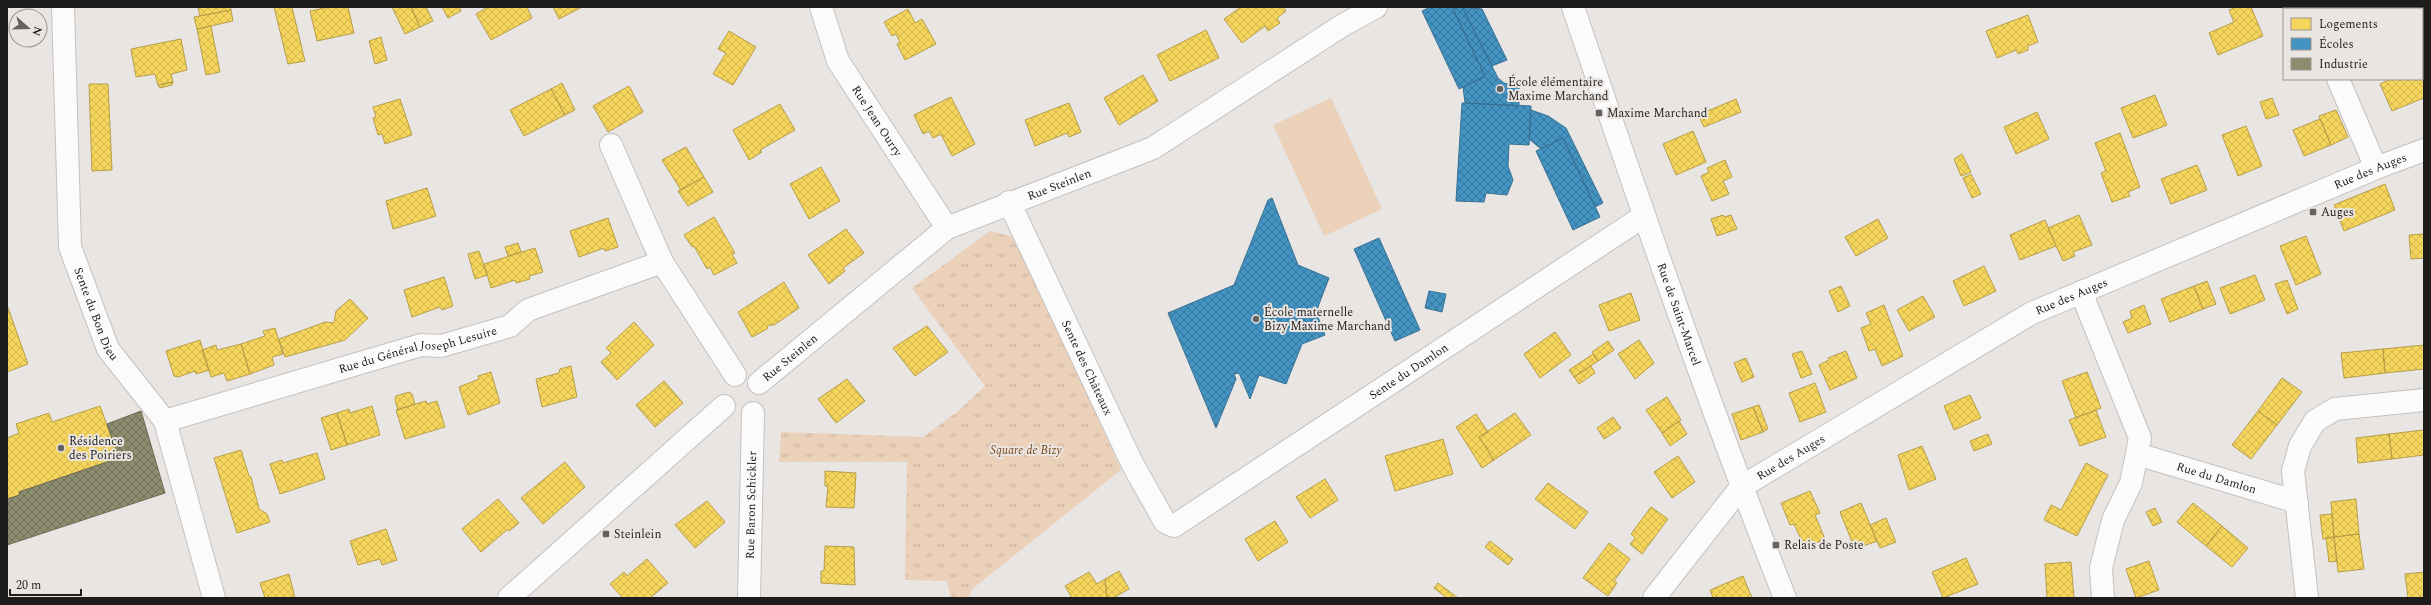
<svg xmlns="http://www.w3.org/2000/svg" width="2431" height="605" font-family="Spectral,serif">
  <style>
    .grass { fill: url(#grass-tufts) }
    .pitch { fill: #ebd0ba }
    .homes { fill: url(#homes-cross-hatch); stroke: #b69e49 }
    .schools { fill: url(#schools-cross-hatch); stroke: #387091 }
    .industry { fill: url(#industry-cross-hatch); stroke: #6b6b55 }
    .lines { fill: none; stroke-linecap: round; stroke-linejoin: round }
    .minor-casing { stroke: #c4c2c0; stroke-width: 24 }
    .minor { stroke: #fcfbfb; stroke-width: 22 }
    .poi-dot { fill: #656362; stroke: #eae5e1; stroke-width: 1.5 }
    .labels { text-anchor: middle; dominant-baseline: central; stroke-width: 4; stroke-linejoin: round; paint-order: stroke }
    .poi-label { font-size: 12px; fill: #1f1d1c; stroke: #eae5e1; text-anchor: start }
    .street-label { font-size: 12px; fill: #1f1d1c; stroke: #eae5e1 }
    .park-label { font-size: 12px; font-style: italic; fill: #794a1d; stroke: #eae5e1 }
  </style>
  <defs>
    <pattern id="grass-tufts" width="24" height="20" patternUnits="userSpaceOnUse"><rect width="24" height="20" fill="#ebd0ba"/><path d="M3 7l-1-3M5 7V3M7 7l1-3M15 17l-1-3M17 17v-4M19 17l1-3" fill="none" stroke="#c9b29f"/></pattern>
    <pattern id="homes-cross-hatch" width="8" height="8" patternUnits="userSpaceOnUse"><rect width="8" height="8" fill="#f6d55c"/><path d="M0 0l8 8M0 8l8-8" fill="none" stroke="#d2b64f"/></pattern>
    <pattern id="schools-cross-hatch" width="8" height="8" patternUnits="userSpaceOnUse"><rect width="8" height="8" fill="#4393c3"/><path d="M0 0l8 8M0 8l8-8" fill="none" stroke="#37779e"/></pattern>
    <pattern id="industry-cross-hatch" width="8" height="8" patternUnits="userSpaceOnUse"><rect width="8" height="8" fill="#8c8c6e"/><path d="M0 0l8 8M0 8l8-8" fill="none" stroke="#72725a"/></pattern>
  </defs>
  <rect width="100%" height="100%" fill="#e8e5e3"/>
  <path class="grass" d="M990,231L1018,238L1121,470L971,590L969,597L951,598L947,581L905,580L907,462H779L781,432L923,437L957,412L985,386L912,288Z"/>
  <path class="pitch" d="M1331,98L1382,209L1324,236L1273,125Z"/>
  <path class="homes" d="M198,7H230L231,10L200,16Z
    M274,7H292L305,61L288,64Z
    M329,7H348L354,33L317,41L310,11Z
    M392,7H411L420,27L405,34Z
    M411,7H426L433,21L420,27Z
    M442,7H459L461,11L448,18Z
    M488,7H527L532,18L491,40L476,14Z
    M553,7H582L559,19Z
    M1241,7H1283L1286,11L1277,18L1280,23L1268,31L1265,26L1242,43L1224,19Z
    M2237,7H2251L2263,36L2218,55L2209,33L2234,22L2229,10Z
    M2395,7H2424V13L2422,9H2396Z
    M908,9L915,23L922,19L936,44L905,60L897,44L900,42L896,34L892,36L884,22Z
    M231,10L233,21L197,29L194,17Z
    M2028,15L2038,42L2028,46V50L2018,54L2016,50L1997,58L1986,31Z
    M211,26L220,72L206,75L197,29Z
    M1206,30L1219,58L1170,81L1157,55Z
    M729,31L756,47L733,85L713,74L726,53L718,49Z
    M381,37L387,60L375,64L369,41Z
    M181,39L187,70L171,74L173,82L158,85L155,74L136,77L131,49Z
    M2422,66L2424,68V98L2392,111L2380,84L2391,79H2422Z
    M1143,75L1158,101L1119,125L1104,98Z
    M173,82L172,85L160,88L158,85Z
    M562,83L575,110L565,115L551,89Z
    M89,84H108L112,170L92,171Z
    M629,86L643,112L608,132L593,106Z
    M551,89L565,115L524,136L510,110Z
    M2155,95L2167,125L2133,138L2121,108Z
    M951,97L975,144L952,156L941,134L933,138L929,131L923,134L914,115Z
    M2272,98L2279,115L2266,119L2260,102Z
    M400,99L412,135L385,144L382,134L378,135L373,118L376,117L373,107Z
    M1736,99L1741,112L1704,127L1698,115Z
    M1069,103L1081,132L1069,137L1067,133L1035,146L1025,120Z
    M780,104L795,130L760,150L762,152L749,160L733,130Z
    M2336,110L2348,137L2331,145L2319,116Z
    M2037,112L2049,139L2016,154L2004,127Z
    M2320,119L2331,145L2304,156L2293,130Z
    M2246,126L2262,166L2238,176L2222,135Z
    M1693,131L1706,162L1676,175L1663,144Z
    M2120,133L2140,187L2128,192L2130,196L2112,202L2101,173L2106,171L2095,143Z
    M686,147L704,177L681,190L662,160Z
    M1962,154L1971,172L1961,176L1954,159Z
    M1725,160L1732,177L1723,181L1729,194L1712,201L1701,176L1709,172L1707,168Z
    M2197,165L2207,190L2171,204L2161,179Z
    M821,167L840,201L809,219L790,184Z
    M1971,174L1981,194L1972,198L1963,178Z
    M704,177L713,192L688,206L678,191Z
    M2385,184L2395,210L2344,231L2334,205Z
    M427,188L436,216L393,229L386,201Z
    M1723,215L1724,217L1731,215L1737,229L1717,236L1711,219Z
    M2079,215L2092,245L2073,252L2075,256L2063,261L2048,228Z
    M714,217L735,253L732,254L737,263L714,275L710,267L707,269L694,246L692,247L684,235Z
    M608,218L618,247L605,251L604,248L579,257L570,231Z
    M1878,219L1888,238L1856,256L1845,237Z
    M2045,220L2056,246L2020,260L2010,235Z
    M846,229L864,253L843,268L845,271L829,284L808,255Z
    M2424,234V258L2411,259L2409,235Z
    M2306,236L2321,274L2296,285L2280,246Z
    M518,243L521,252L508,256L505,247Z
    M535,248L543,272L529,276L530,279L516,283L515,280L491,288L484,264Z
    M479,251L487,275L475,279L468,254Z
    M1984,266L1996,291L1964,306L1953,281Z
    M2255,275L2265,300L2230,314L2220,288Z
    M444,277L453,306L442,310L440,307L412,317L404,290Z
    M2287,280L2298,309L2287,314L2275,284Z
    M2207,281L2216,304L2203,309L2194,286Z
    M784,282L799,308L774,325H768L767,329L752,337L738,312Z
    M1841,286L1850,306L1838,312L1829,291Z
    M2194,286L2203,309L2170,322L2161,299Z
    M1631,293L1640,320L1609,331L1599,305Z
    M1923,296L1935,317L1909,331L1897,310Z
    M350,299L368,318L345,340L285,357L279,339L325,322L334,323L336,311Z
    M7,305L28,364L7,372Z
    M1884,305L1903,356L1882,366L1875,349L1869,351L1861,328L1871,324L1866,313Z
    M2144,305L2151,324L2128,333L2123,322L2132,318L2130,311Z
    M634,322L654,345L617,380L601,362L611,353L606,348Z
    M927,326L948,352L915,376L893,348Z
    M275,328L283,354L272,357L274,365L250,374L241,344L265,336L263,331Z
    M1555,332L1571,355L1540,378L1524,354Z
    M200,340L209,370L196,374L195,371L178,377L174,376L166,351Z
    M1639,340L1654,363L1635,379L1618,354Z
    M1608,341L1614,350L1598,361L1592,352Z
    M241,344L250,374L227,381L224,373L211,377L202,350L216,345L217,350Z
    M2424,345V369L2385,373L2383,349Z
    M2383,349L2385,373L2344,378L2341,353Z
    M1802,351L1812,374L1801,378L1792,354Z
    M1846,351L1857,378L1830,390L1819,365L1829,360L1828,358Z
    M1593,354L1598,361L1574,377L1569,370Z
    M1746,358L1754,377L1742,382L1734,363Z
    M571,366L577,397L542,407L536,379L559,373L560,369Z
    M1591,366L1595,373L1579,384L1574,377Z
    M491,372L500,403L468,415L459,387L479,379L478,376Z
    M2087,372L2101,408L2076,418L2062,381Z
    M2282,378L2302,392L2277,425L2258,411Z
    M847,379L865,401L836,423L818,399Z
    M664,381L683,403L655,427L636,405Z
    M1815,383L1826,412L1800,422L1789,393Z
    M409,392L412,394L415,404L398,410L395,400L396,396Z
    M1970,395L1981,418L1954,430L1944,406Z
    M1667,397L1681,420L1662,433L1646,410Z
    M426,401L427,404L437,401L445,427L405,439L396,410Z
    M1759,405L1768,429L1763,432L1753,407Z
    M100,406L119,458L19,492L20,495L7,499V438L19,433L16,424L49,413L52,422Z
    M372,406L380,435L347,445L337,413L349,409L350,413Z
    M1753,407L1763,432L1741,440L1732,414Z
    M2096,410L2106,437L2080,446L2069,420Z
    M2258,411L2277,425L2251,459L2232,445Z
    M337,413L347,445L331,450L321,418Z
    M1515,413L1531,435L1494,460L1479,437Z
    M1476,414L1488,432L1479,437L1494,460L1482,468L1456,427Z
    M1613,417L1621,428L1604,439L1597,428Z
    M1679,421L1687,434L1670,446L1662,433Z
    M2424,430V455L2392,459L2389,434Z
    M1988,434L1992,444L1974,451L1970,441Z
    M2389,434L2392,459L2358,463L2356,438Z
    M1443,439L1453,474L1395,491L1385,456Z
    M1922,446L1936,479L1909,490L1898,455Z
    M241,450L249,476L251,477L259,509L267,514L270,522L237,533L214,458Z
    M317,453L325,479L280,494L270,464L282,460L283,463Z
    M1678,456L1695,482L1672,498L1654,472Z
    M565,462L585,487L543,524L521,498Z
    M2086,463L2108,475L2077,536L2044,520L2051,505L2061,510Z
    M825,471L856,473L854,508L826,507L828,486H825Z
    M1325,479L1338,500L1310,518L1296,497Z
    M1548,483L1588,512L1575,529L1535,499Z
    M1810,491L1820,513L1815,515L1825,539L1805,548L1794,524L1790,525L1781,503Z
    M498,499L519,523L509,531L508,529L481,552L462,529Z
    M2356,499L2359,534L2334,537L2331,502Z
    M707,501L725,522L695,548L675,525Z
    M1861,503L1877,541L1855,549L1840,512Z
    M2193,503L2222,526L2206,546L2177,522Z
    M1651,507L1668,519L1642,554L1630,544L1635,538L1631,534Z
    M2155,508L2162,522L2153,526L2146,512Z
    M2332,514L2334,537L2323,539L2320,515Z
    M1886,518L1896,542L1880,548L1870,525Z
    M1275,521L1288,542L1258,561L1245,539Z
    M2222,526L2248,548L2232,567L2206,546Z
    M386,529L397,560L382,565L380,559L358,565L350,541Z
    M2359,534L2364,569L2338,572L2334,537Z
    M2334,537L2337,561L2329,562L2326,538Z
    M1490,541L1513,559L1508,565L1485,547Z
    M1609,543L1630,559L1614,581L1617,583L1608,596L1583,578Z
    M825,546L854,547L855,585L821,583V571H824Z
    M1966,558L1978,584L1943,598L1932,572Z
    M647,559L668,583L650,598H623L610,584L624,572L627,576Z
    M2149,561L2159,590L2136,598L2126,569Z
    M2071,562L2074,598H2047L2045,564Z
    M1119,571L1129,589L1113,598H1107L1105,579Z
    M1089,572L1097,584L1105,579L1107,598H1072L1065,586Z
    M2424,572V598H2408L2405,574Z
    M289,574L295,598H265L260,583Z
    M1743,576L1752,598H1713L1710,590Z
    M1438,583L1458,598H1447L1434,588Z"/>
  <path class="schools" d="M1430,7H1452L1485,76L1459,89L1422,11Z
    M1458,7H1462L1498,78L1504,83L1519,87V106L1465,103L1463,87L1485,76L1453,9Z
    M1462,7L1482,9L1507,60L1492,66Z
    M1462,103L1531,106L1529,145L1509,144L1508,166L1513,180L1507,195L1486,193L1484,202L1456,201Z
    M1531,110L1548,116L1566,128L1603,203L1595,207L1563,138L1541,149L1529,139Z
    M1563,138L1600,217L1573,230L1536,151Z
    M1272,198L1298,265L1329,278L1316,312L1325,335L1302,344L1286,384L1259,375L1250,399L1239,373L1234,374L1236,379L1216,428L1168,313L1234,285L1268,200Z
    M1379,238L1420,330L1395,341L1354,249Z
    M1429,291L1446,294L1442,312L1425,308Z"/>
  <path class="industry" d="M141,411L165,493L7,545V499L20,495L19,492L119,458L107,424Z"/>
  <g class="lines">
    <g class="minor-casing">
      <g id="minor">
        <path id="s1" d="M63,7L70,247L108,349L165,421L214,598"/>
        <path id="s2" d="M821,7L838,61L947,228"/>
        <path id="s3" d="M1573,7C1640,205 1708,403 1785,598"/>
        <path d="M2310,7V9"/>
        <path d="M2338,79L2376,168"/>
        <path d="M611,145L662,262L735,375"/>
        <path id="s4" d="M1009,202L1133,465L1165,522L1174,526L1644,216"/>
        <path d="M2081,292L2140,438L2131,483L2113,520L2101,568L2103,598"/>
        <path id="s5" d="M759,383L947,228L1153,148L1343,25L1376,7"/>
        <path id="s6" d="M165,421L421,345L441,346L510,326L528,310L662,262"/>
        <path id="s7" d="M2137,454L2297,502"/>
        <path d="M509,598L724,406"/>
        <path id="s8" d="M749,598L753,413"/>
        <path id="s9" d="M1654,598L1741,487L2032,313L2376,168L2424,150"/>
        <path d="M2307,598L2293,471L2300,446L2315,421L2335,409L2424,400"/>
      </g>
    </g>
    <use href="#minor" class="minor"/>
  </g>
  <g class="poi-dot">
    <circle cx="1500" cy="89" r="4"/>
    <rect x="1595" y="109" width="8" height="8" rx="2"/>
    <rect x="2309" y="208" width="8" height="8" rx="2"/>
    <circle cx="1256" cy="319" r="4"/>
    <circle cx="61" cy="448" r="4"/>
    <rect x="602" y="530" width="8" height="8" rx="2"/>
    <rect x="1772" y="541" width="8" height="8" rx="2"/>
  </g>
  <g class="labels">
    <g class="poi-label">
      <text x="1508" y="82">École élémentaire<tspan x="1508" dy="14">Maxime Marchand</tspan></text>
      <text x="1607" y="113">Maxime Marchand</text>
      <text x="2321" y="212">Auges</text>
      <text x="1264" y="312">École maternelle<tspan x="1264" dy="14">Bizy Maxime Marchand</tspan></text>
      <text x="69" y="441">Résidence<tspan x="69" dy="14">des Poiriers</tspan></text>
      <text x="614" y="534">Steinlein</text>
      <text x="1784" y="545">Relais de Poste</text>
    </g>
    <g class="street-label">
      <text stroke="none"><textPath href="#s2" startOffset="128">Rue Jean Ourry</textPath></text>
      <text stroke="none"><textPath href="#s9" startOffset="847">Rue des Auges</textPath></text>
      <text stroke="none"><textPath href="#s5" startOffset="364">Rue Steinlen</textPath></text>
      <text stroke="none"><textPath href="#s9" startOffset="523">Rue des Auges</textPath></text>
      <text stroke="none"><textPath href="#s1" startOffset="312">Sente du Bon Dieu</textPath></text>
      <text stroke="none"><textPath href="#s3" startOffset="325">Rue de Saint-Marcel</textPath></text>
      <text stroke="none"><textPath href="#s6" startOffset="263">Rue du Général Joseph Lesuire</textPath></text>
      <text stroke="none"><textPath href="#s5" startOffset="40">Rue Steinlen</textPath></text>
      <text stroke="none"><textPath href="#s4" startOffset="183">Sente des Châteaux</textPath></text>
      <text stroke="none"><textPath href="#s4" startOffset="647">Sente du Damlon</textPath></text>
      <text stroke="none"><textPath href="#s9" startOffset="199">Rue des Auges</textPath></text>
      <text stroke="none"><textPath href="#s7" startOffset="83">Rue du Damlon</textPath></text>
      <text stroke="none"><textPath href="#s8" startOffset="93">Rue Baron Schickler</textPath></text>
    </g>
    <g class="park-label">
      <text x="1026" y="450">Square de Bizy</text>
    </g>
  </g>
  <rect width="2431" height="605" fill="none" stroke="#1f1d1c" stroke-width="16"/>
  <rect x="2283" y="8" width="140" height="72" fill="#eae5e1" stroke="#999592"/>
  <rect x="2291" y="18" width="20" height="12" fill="#f6d55c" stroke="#999592"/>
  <text x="2319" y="28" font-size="12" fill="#1f1d1c">Logements</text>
  <rect x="2291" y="38" width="20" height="12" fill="#4393c3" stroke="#999592"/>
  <text x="2319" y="48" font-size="12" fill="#1f1d1c">Écoles</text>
  <rect x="2291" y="58" width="20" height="12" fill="#8c8c6e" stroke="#999592"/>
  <text x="2319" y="68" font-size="12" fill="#1f1d1c">Industrie</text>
  <g transform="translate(28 28) rotate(110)"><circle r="19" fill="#eae5e1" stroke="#999592"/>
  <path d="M0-3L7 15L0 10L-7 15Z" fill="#656362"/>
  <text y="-6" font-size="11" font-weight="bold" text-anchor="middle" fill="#1f1d1c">N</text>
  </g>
  <path d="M10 589v6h71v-6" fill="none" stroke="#1f1d1c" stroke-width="2"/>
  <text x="16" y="589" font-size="12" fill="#1f1d1c" stroke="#eae5e1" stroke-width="3" paint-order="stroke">20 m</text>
</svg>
